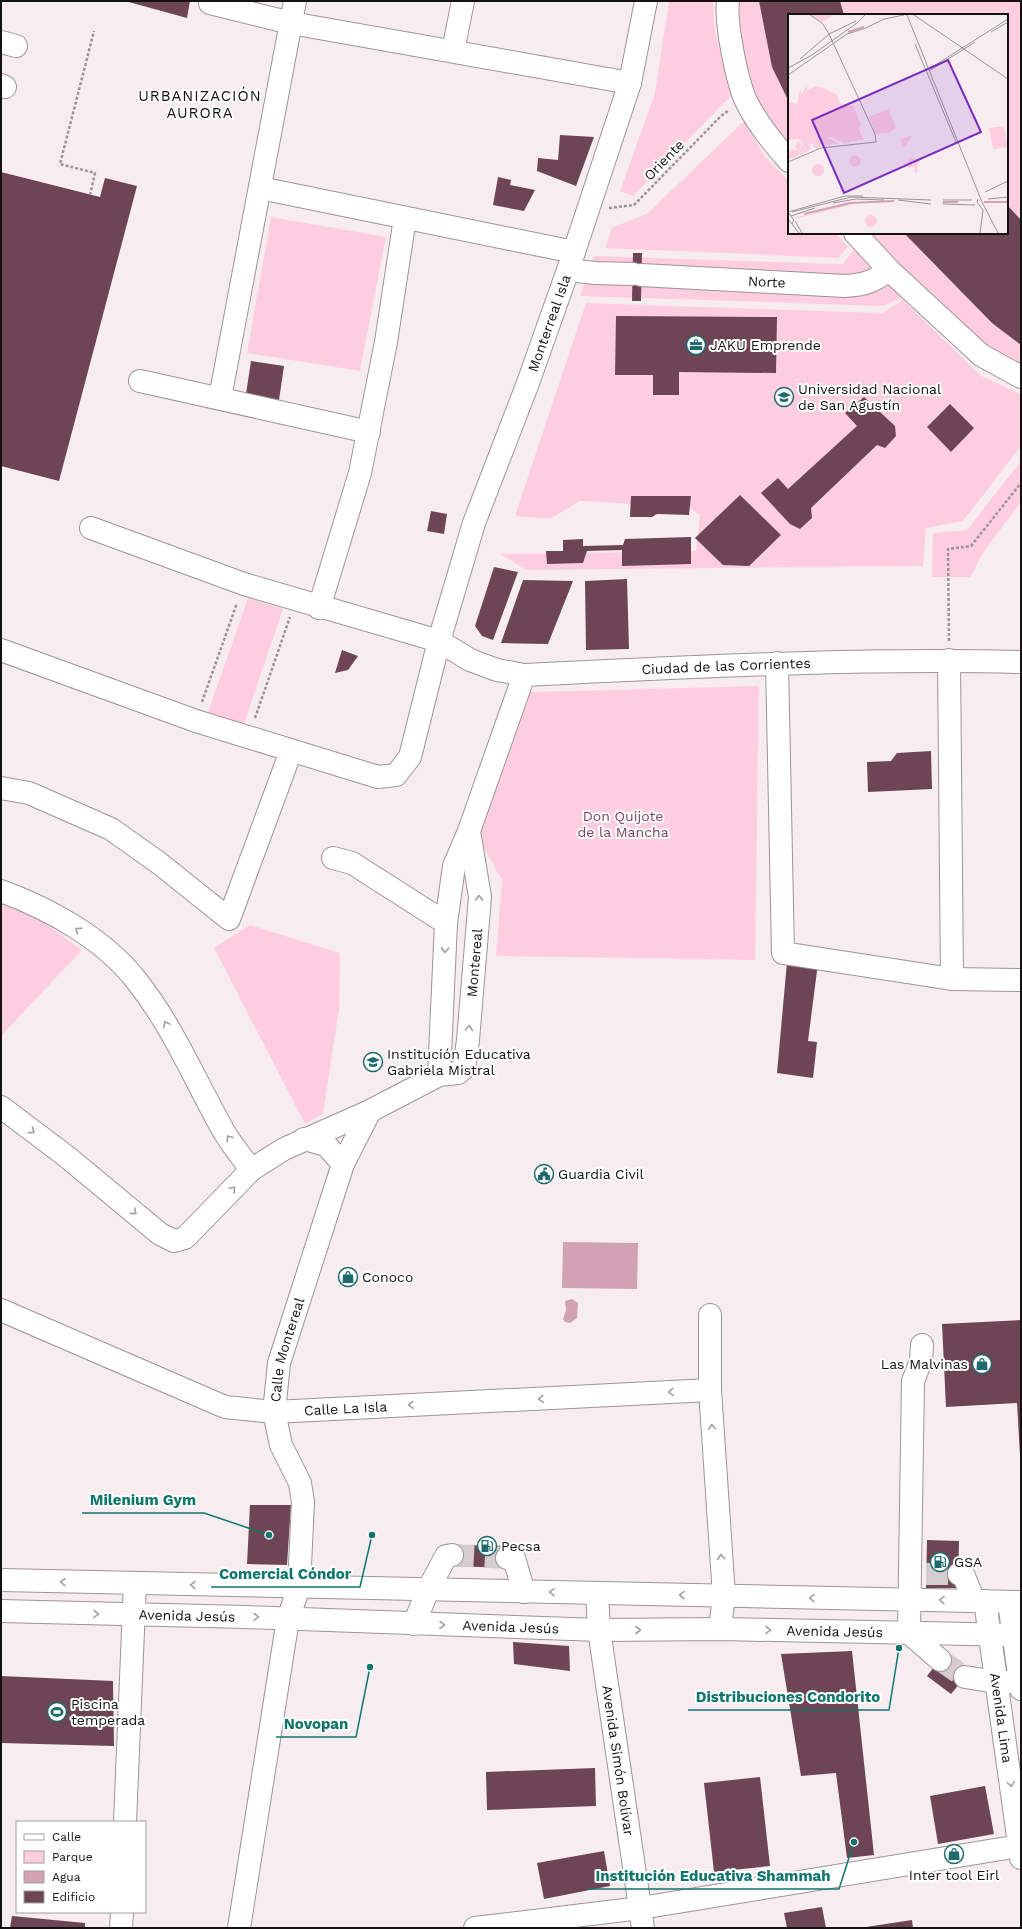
<svg xmlns="http://www.w3.org/2000/svg" width="1022" height="1929" font-family="'Work Sans',sans-serif">
  <style>
    .green { fill: #fecee0 }
    .water { fill: #d0a2b3 }
    .building { fill: #6d4555 }
    .lines { fill: none; stroke-linecap: round; stroke-linejoin: round }
    .minor-tunnel { stroke: #d5ccd0; stroke-width: 22; stroke-dasharray: 22 11; stroke-linecap: butt }
    .minor-casing { stroke: #9d9497; stroke-width: 24 }
    .major-casing { stroke: #9d9497; stroke-width: 24 }
    .path { stroke: #9b9497; stroke-width: 2.5; stroke-dasharray: 3 2; stroke-linecap: butt }
    .minor { stroke: #fff; stroke-width: 22 }
    .major { stroke: #fff; stroke-width: 22 }
    .oneway { stroke: #a1a0a0 }
    .labels { text-anchor: middle; dominant-baseline: central; stroke-width: 4; stroke-linejoin: round; paint-order: stroke }
    .street-label { font-size: 14px; fill: #141112; stroke: #fff }
    .poi-label { font-size: 14px; fill: #141112; stroke: #fff; text-anchor: start }
    .park-label { font-size: 14px; fill: #7d415b; stroke: #fff }
    .neighbourhood-label { font-size: 15px; letter-spacing: 1px; fill: #141112; stroke: #fff }
    .inset-river { fill: none; stroke: #d0a2b3; stroke-width: 2 }
    .inset-road { fill: none; stroke: #9c9598; stroke-width: 1 }
    .view { fill: #7b2cbf; fill-opacity: 0.15; stroke: #7b2cbf; stroke-width: 2 }
    .inset-edge { fill: none; stroke: #141112; stroke-width: 2 }
    .leader { fill: none; stroke: #0f766e; stroke-width: 1.5 }
    .callout-dot { fill: #0f766e; stroke: #fff; stroke-width: 1.5 }
    .callout-label { font-size: 15px; text-anchor: middle; font-weight: bold; fill: #0f766e; stroke: #fff; stroke-width: 4; stroke-linejoin: round; paint-order: stroke }
  </style>
  <rect width="100%" height="100%" fill="#f7edf1"/>
  <path class="green" d="M669,1H713L714,26L731,96L633,196L620,191L655,93Z
    M721,1H1021V387L983,370L905,297L883,306L580,296L594,256L843,264L857,245L846,233H1007V15H789V175L765,150L738,100Z
    M744,121L764,155L789,182V233H836L848,247L838,258L605,248L612,228L648,213Z
    M271,217L386,237L360,371L247,353Z
    M903,300L981,376L1021,394V446L963,521L926,528L923,566L526,570L501,554L696,551L700,515L689,507L580,501L550,519L515,516L586,303L882,313Z
    M1021,461V502L985,550L970,577H932L933,533L967,530Z
    M248,598L283,609L243,727L207,715Z
    M759,686L755,960L496,956L502,880L477,836L530,692Z
    M1,899L42,921L82,950L1,1036Z
    M250,925L340,953L339,1009L323,1114L305,1124L214,948Z"/>
  <path class="water" d="M563,1242L638,1243L637,1289L562,1288Z
    M572,1299L578,1303L577,1318L570,1323L565,1322L563,1319L566,1310L565,1301Z"/>
  <path class="building" d="M125,1H190L187,18Z
    M759,1H840L844,15H789V102L772,67Z
    M560,135L594,137L576,186L537,171L538,158L558,160Z
    M1,172L100,197L105,178L137,186L59,481L1,466Z
    M498,177L511,180L510,185L535,190L524,211L493,205Z
    M1007,205L1021,220V345L992,323L904,233H1007Z
    M633,253H642L641,301H632Z
    M616,316L777,317L776,373L679,372V395H653V375H615Z
    M251,361L284,366L279,400L246,394Z
    M864,397L895,426L896,436L885,448L877,445L811,508L812,518L800,529L790,524L761,493L778,478L788,489L857,426L845,413Z
    M950,404L974,428L951,452L927,427Z
    M740,495L781,535L749,566L723,565L695,538Z
    M631,496H691L689,515L657,514L652,517H630Z
    M431,511L447,514L444,534L427,531Z
    M691,537V564L622,566V550L587,551L583,563L547,564L546,551H563V540L583,539V546L623,545L625,539Z
    M494,567L518,572L493,640L482,636L475,626Z
    M627,579L629,649L586,650L585,581Z
    M523,580L573,581L548,644L501,643Z
    M342,650L358,656L348,670L335,673Z
    M931,751L932,789L868,792L867,762L891,761L897,753Z
    M787,962L818,963L808,1041L817,1042L813,1078L777,1073Z
    M1021,1320V1455H1020L1017,1403L946,1407L942,1324Z
    M250,1505H291L287,1565L247,1564Z
    M927,1540L959,1541L958,1588H926Z
    M453,1545L508,1546L507,1568L452,1566Z
    M513,1642L569,1646L570,1671L514,1664Z
    M852,1651L874,1855L847,1858L836,1773L801,1776L781,1654Z
    M945,1653L971,1670L951,1694L927,1676Z
    M1,1676L113,1681L114,1746L1,1743Z
    M595,1768L596,1806L487,1810L486,1772Z
    M760,1777L770,1866L714,1872L704,1783Z
    M985,1786L994,1834L938,1844L930,1796Z
    M604,1851L610,1886L544,1899L537,1863Z
    M822,1907L826,1928H787L784,1913Z
    M12,1916L85,1923V1928H10Z
    M912,1920L913,1928H866V1927Z"/>
  <g class="lines">
    <path class="minor-tunnel" d="M452,1555L507,1558
      M926,1574H959
      M940,1660L965,1677"/>
    <g class="minor-casing">
      <g id="minor">
        <path d="M728,1C725,23 737,81 746,101C756,122 773,143 789,161"/>
        <path d="M210,3L291,23L630,83"/>
        <path d="M1,42L16,46"/>
        <path d="M453,51L463,1"/>
        <path d="M1,85L5,87"/>
        <path d="M260,188L574,252"/>
        <path d="M855,233L889,270L981,355L1021,377"/>
        <path d="M568,270L595,273L633,274"/>
        <path id="s1" d="M641,275L845,286C863,285 874,282 889,270"/>
        <path d="M140,381L369,432"/>
        <path d="M220,398L295,1"/>
        <path id="s2" d="M91,528L244,584L439,641L470,660L497,670L524,675C690,667 855,658 1021,662"/>
        <path d="M319,608L360,473L386,342L405,218"/>
        <path id="s3" d="M1,650L196,721L378,777L396,775L410,757L439,641L474,523L528,383L568,270L630,83L646,1"/>
        <path d="M949,660L952,979"/>
        <path d="M777,663L783,953L952,979L1021,980"/>
        <path d="M1,788L29,793L111,829L159,863L229,919L291,751"/>
        <path d="M333,858L352,863L446,923"/>
        <path d="M1,891C50,909 104,939 136,980C172,1025 195,1080 223,1130C231,1144 242,1157 251,1170"/>
        <path d="M439,1075L446,923L454,866L469,831L524,675"/>
        <path id="s4" d="M1,1107L66,1156L160,1234L174,1241L185,1238L251,1170L284,1149L370,1111L439,1075L458,1073L464,1068L468,1040L480,897L469,831"/>
        <path d="M304,1139L326,1145L343,1164"/>
        <path id="s5" d="M1,1310L225,1407L274,1412L710,1390"/>
        <path d="M710,1315V1390L724,1596L720,1629"/>
        <path d="M922,1345L921,1361L913,1381L909,1633L940,1660"/>
        <path d="M507,1558H514L524,1592"/>
        <path d="M959,1574H963L974,1601"/>
        <path id="s6" d="M597,1593L599,1630L643,1928"/>
        <path id="s7" d="M985,1601L1021,1858"/>
        <path d="M1009,1602L1021,1689"/>
        <path d="M414,1624L428,1590L446,1556L452,1555"/>
        <path d="M965,1677L996,1682H1009"/>
        <path d="M125,1822L135,1583"/>
        <path d="M121,1928L122,1912"/>
        <path id="s8" d="M239,1928L288,1619L299,1587L303,1502L300,1483L281,1445L274,1412L279,1363L343,1164L370,1111"/>
        <path d="M475,1928L641,1908L1019,1846"/>
      </g>
    </g>
    <g class="major-casing">
      <g id="major">
        <path d="M1,1580L1021,1602"/>
        <path id="s9" d="M1,1611L245,1617L599,1630L720,1629L1021,1635"/>
      </g>
    </g>
    <path class="path" d="M90,195L95,173L60,164L94,31
      M609,208L634,205L721,116L728,111
      M949,641L948,549L971,546L1021,483
      M202,702L237,603
      M255,718L290,617"/>
    <use href="#minor" class="minor"/>
    <use href="#major" class="major"/>
  </g>
  <defs><path id="oneway-chevron" d="M-2-3.5L2.5 0L-2 3.5" fill="none" stroke-width="1.6" stroke-linecap="round" stroke-linejoin="round"/></defs>
  <g class="oneway">
    <use href="#oneway-chevron" transform="translate(479 898) rotate(-90)"/>
    <use href="#oneway-chevron" transform="translate(78 930) rotate(-144)"/>
    <use href="#oneway-chevron" transform="translate(445 950) rotate(93)"/>
    <use href="#oneway-chevron" transform="translate(166 1024) rotate(-118)"/>
    <use href="#oneway-chevron" transform="translate(469 1028) rotate(-85)"/>
    <use href="#oneway-chevron" transform="translate(32 1131) rotate(37)"/>
    <use href="#oneway-chevron" transform="translate(229 1138) rotate(-126)"/>
    <use href="#oneway-chevron" transform="translate(233 1189) rotate(-46)"/>
    <use href="#oneway-chevron" transform="translate(134 1212) rotate(40)"/>
    <use href="#oneway-chevron" transform="translate(671 1392) rotate(177)"/>
    <use href="#oneway-chevron" transform="translate(541 1399) rotate(177)"/>
    <use href="#oneway-chevron" transform="translate(411 1405) rotate(177)"/>
    <use href="#oneway-chevron" transform="translate(712 1427) rotate(-94)"/>
    <use href="#oneway-chevron" transform="translate(721 1557) rotate(-94)"/>
    <use href="#oneway-chevron" transform="translate(63 1582) rotate(-179)"/>
    <use href="#oneway-chevron" transform="translate(193 1585) rotate(-179)"/>
    <use href="#oneway-chevron" transform="translate(552 1592) rotate(-179)"/>
    <use href="#oneway-chevron" transform="translate(682 1595) rotate(-179)"/>
    <use href="#oneway-chevron" transform="translate(812 1598) rotate(-179)"/>
    <use href="#oneway-chevron" transform="translate(942 1600) rotate(-179)"/>
    <use href="#oneway-chevron" transform="translate(96 1614) rotate(2)"/>
    <use href="#oneway-chevron" transform="translate(256 1617) rotate(3)"/>
    <use href="#oneway-chevron" transform="translate(442 1625) rotate(2)"/>
    <use href="#oneway-chevron" transform="translate(638 1630)"/>
    <use href="#oneway-chevron" transform="translate(768 1630) rotate(1)"/>
    <use href="#oneway-chevron" transform="translate(1011 1784) rotate(82)"/>
  </g>
  <defs>
    <g id="office-ring" transform="scale(1)"><circle r="9.5" fill="#fff" stroke="#1e6a71" stroke-width="1.5"/><path d="M-6-3h4V-5.5h4V-3h4V5H-6ZM-1-4.5V-3h2v-1.5ZM-6 0V1H6V0Z" fill="#1e6a71"/></g>
    <g id="university-ring" transform="scale(1)"><circle r="9.5" fill="#fff" stroke="#1e6a71" stroke-width="1.5"/><path d="M0-5L7-2L0 1L-7-2ZM-4 1L0 2.5L4 1V4Q0 6-4 4Z" fill="#1e6a71"/></g>
    <g id="school-ring" transform="scale(1)"><circle r="9.5" fill="#fff" stroke="#1e6a71" stroke-width="1.5"/><path d="M0-5L7-2L0 1L-7-2ZM-4 1L0 2.5L4 1V4Q0 6-4 4Z" fill="#1e6a71"/></g>
    <g id="civic-ring" transform="scale(1)"><circle r="9.5" fill="#fff" stroke="#1e6a71" stroke-width="1.5"/><path d="M-.6-6.5H3V-4.5H.6V-3L4-1V1h2V6H-6V1h2V-1L-.6-3ZM-1.2 2.5V6h2.4V2.5Z" fill="#1e6a71"/></g>
    <g id="shop-ring" transform="scale(1)"><circle r="9.5" fill="#fff" stroke="#1e6a71" stroke-width="1.5"/><path d="M-5-2.5h2.3a2.7 3.5 0 0 1 5.4 0H5L5.5 6h-11ZM-1.5-2.5h3a1.5 2.3 0 0 0-3 0Z" fill="#1e6a71"/></g>
    <g id="fuel-ring" transform="scale(1)"><circle r="9.5" fill="#fff" stroke="#1e6a71" stroke-width="1.5"/><path d="M-5.5-6h7V0h2V4h1.3V-2.5L3-4.5l.8-.8L6-3V5H2.5V1h-1V6h-7ZM-4.2-4.7v3.2H.2V-4.7Z" fill="#1e6a71"/></g>
    <g id="stadium-ring" transform="scale(1)"><circle r="9.5" fill="#fff" stroke="#1e6a71" stroke-width="1.5"/><path d="M0-5a6.5 5 0 1 0 0 10a6.5 5 0 1 0 0-10ZM-3.5-1.8h7v3.6h-7Z" fill="#1e6a71"/></g>
  </defs>
  <g fill-rule="evenodd">
    <use href="#office-ring" x="696" y="345"/>
    <use href="#university-ring" x="784" y="397"/>
    <use href="#school-ring" x="373" y="1062"/>
    <use href="#civic-ring" x="544" y="1174"/>
    <use href="#shop-ring" x="348" y="1277"/>
    <use href="#shop-ring" x="982" y="1364"/>
    <use href="#fuel-ring" x="487" y="1546"/>
    <use href="#fuel-ring" x="940" y="1562"/>
    <use href="#stadium-ring" x="57" y="1712"/>
    <use href="#shop-ring" x="954" y="1854"/>
  </g>
  <g class="labels">
    <g class="street-label">
      <text transform="translate(664 160) rotate(-46)">Oriente</text>
      <text stroke="none"><textPath href="#s1" startOffset="126">Norte</textPath></text>
      <text stroke="none"><textPath href="#s3" startOffset="895">Monterreal Isla</textPath></text>
      <text stroke="none"><textPath href="#s2" startOffset="661">Ciudad de las Corrientes</textPath></text>
      <text stroke="none"><textPath href="#s4" startOffset="669">Montereal</textPath></text>
      <text stroke="none"><textPath href="#s8" startOffset="591">Calle Montereal</textPath></text>
      <text stroke="none"><textPath href="#s5" startOffset="365">Calle La Isla</textPath></text>
      <text stroke="none"><textPath href="#s9" startOffset="186">Avenida Jesús</textPath></text>
      <text stroke="none"><textPath href="#s9" startOffset="510">Avenida Jesús</textPath></text>
      <text stroke="none"><textPath href="#s9" startOffset="834">Avenida Jesús</textPath></text>
      <text stroke="none"><textPath href="#s7" startOffset="118">Avenida Lima</textPath></text>
      <text stroke="none"><textPath href="#s6" startOffset="169">Avenida Simón Bolívar</textPath></text>
    </g>
    <g class="poi-label">
      <text x="710" y="345">JAKU Emprende</text>
      <text x="798" y="389">Universidad Nacional<tspan x="798" dy="16">de San Agustín</tspan></text>
      <text x="387" y="1054">Institución Educativa<tspan x="387" dy="16">Gabriela Mistral</tspan></text>
      <text x="558" y="1174">Guardia Civil</text>
      <text x="362" y="1277">Conoco</text>
      <text x="968" y="1364" text-anchor="end">Las Malvinas</text>
      <text x="501" y="1546">Pecsa</text>
      <text x="954" y="1562">GSA</text>
      <text x="71" y="1704">Piscina<tspan x="71" dy="16">temperada</tspan></text>
      <text x="954" y="1875" text-anchor="middle">Inter tool Eirl</text>
    </g>
    <g class="park-label">
      <text x="623" y="816">Don Quijote<tspan x="623" dy="16">de la Mancha</tspan></text>
    </g>
    <g class="neighbourhood-label">
      <text x="200" y="96">URBANIZACIÓN<tspan x="200" dy="17">AURORA</tspan></text>
    </g>
  </g>
  <g transform="translate(788 14)">
    <rect width="220" height="220" fill="#f7edf1"/>
    <path d="M23,1H43L44,2L34,8ZM18,72L20,76L27,72L36,74L48,80L52,89L66,92L67,95L64,96H67L79,126L73,112L70,114L76,126L55,129L54,125L53,128L41,122L40,124L50,129L25,134V130H19L22,131V136L0,146L2,135L10,136L7,134L9,127L14,130L11,137L16,129L10,125L0,126V87L9,90L12,76L14,80ZM100,95L108,114L100,119L88,120L81,103ZM216,112L220,133L205,135L201,114ZM125,121L116,134L114,132L113,125ZM61.5 147a5.5 5.5 0 1 1 11 0a5.5 5.5 0 1 1-11 0ZM121,143L132,147L129,153L130,158L127,159L126,153L120,154ZM24 156a6 6 0 1 1 12 0a6 6 0 1 1-12 0ZM71,189L10,204L9,203L60,190ZM77 207a6 6 0 1 1 12 0a6 6 0 1 1-12 0Z" fill="#fecee0"/>
    <path class="inset-river" d="M60,18L76,13M155,188H170M196,188H220M16,200L62,189L106,187"/>
    <path class="inset-road" d="M22,1L34,9L41,20M119,1L194,188L210,219M126,1L220,65M203,18L220,8M127,30L168,128M12,45L41,20L68,7M0,54L24,41L69,9L77,1M141,55L220,5M141,57L187,28M0,61L59,20L78,14L96,5L116,1M0,148L33,134L88,128L87,120L41,20M197,178L220,167M190,185L189,188L195,196M200,185L220,183M110,186L143,190M155,186H184M45,189L68,185L96,186M155,190L187,191M0,198L57,182H75M0,198L6,206L4,210M4,198L63,183L143,186M3,202L27,194M0,205L11,219M7,207L14,219M192,219L195,196"/>
    <path class="view" d="M160,46L193,118L56,179L24,106Z"/>
    <rect width="220" height="220" class="inset-edge"/>
  </g>
  <path class="leader" d="M269 1535L204 1513H82M372 1535L360 1587H211M899 1648L889 1710H688M370 1667L356 1737H276M854 1842L839 1889H588"/>
  <g class="callout-dot">
    <circle cx="269" cy="1535" r="4"/>
    <circle cx="372" cy="1535" r="4"/>
    <circle cx="899" cy="1648" r="4"/>
    <circle cx="370" cy="1667" r="4"/>
    <circle cx="854" cy="1842" r="4"/>
  </g>
  <g class="callout-label">
    <text x="143" y="1505">Milenium Gym</text>
    <text x="285" y="1579">Comercial Cóndor</text>
    <text x="788" y="1702">Distribuciones Condorito</text>
    <text x="316" y="1729">Novopan</text>
    <text x="713" y="1881">Institución Educativa Shammah</text>
  </g>
  <rect width="1022" height="1929" fill="none" stroke="#141112" stroke-width="4"/>
  <rect x="16" y="1821" width="130" height="92" fill="#ffffff" stroke="#a1a0a0"/>
  <rect x="24" y="1834" width="20" height="6" fill="#ffffff" stroke="#a1a0a0"/>
  <text x="52" y="1841" font-size="12" fill="#141112">Calle</text>
  <rect x="24" y="1851" width="20" height="12" fill="#fecee0" stroke="#a1a0a0"/>
  <text x="52" y="1861" font-size="12" fill="#141112">Parque</text>
  <rect x="24" y="1871" width="20" height="12" fill="#d0a2b3" stroke="#a1a0a0"/>
  <text x="52" y="1881" font-size="12" fill="#141112">Agua</text>
  <rect x="24" y="1891" width="20" height="12" fill="#6d4555" stroke="#a1a0a0"/>
  <text x="52" y="1901" font-size="12" fill="#141112">Edificio</text>
</svg>
